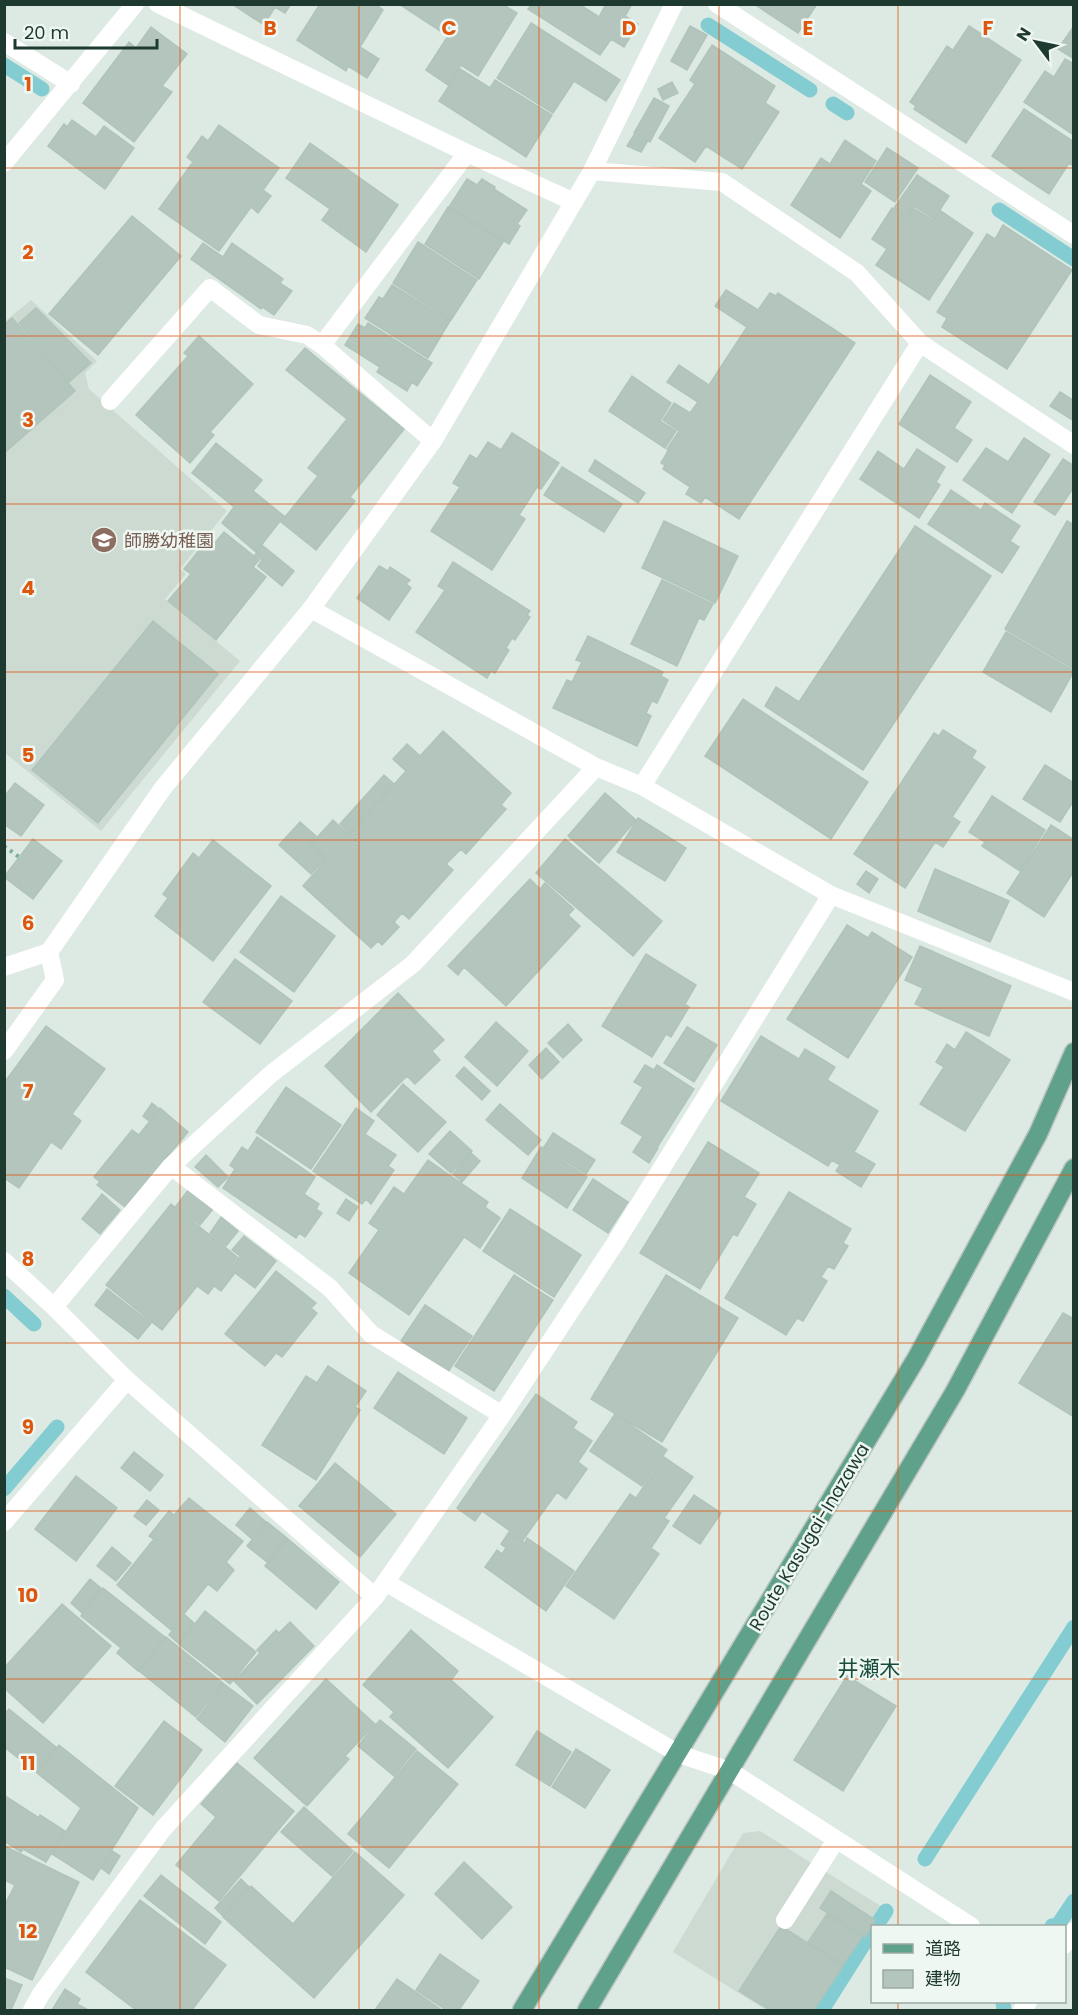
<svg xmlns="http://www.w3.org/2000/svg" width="1078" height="2015" font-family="Poppins,'Noto Sans JP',sans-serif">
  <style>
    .built { fill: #ccdad2 }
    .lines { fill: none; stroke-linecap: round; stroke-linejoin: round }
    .stream { stroke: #82ccd2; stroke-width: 15 }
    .building { fill: #b3c5bc; stroke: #b0c4ba; stroke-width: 1.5 }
    .primary-casing { stroke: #bcc4c1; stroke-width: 21 }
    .path { stroke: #7caf9b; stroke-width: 4; stroke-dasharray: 3 4.5; stroke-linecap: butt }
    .lane { stroke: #fff; stroke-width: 18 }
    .street { stroke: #fff; stroke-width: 18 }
    .primary { stroke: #60a18b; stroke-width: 18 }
    .grid { fill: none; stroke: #de570e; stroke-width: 1.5; stroke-opacity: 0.55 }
    .labels { text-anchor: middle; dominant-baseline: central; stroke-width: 5; stroke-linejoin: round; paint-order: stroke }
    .education-label { font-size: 18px; fill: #785e54; stroke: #eef7f1; text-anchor: start }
    .street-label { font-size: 18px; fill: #1e3a30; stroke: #eef7f1 }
    .quarter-label { font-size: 21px; fill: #1a4c3c; stroke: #eef7f1 }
    .grid-label { font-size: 20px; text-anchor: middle; font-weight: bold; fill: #de570e; stroke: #eef7f1; stroke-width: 5; stroke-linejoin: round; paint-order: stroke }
  </style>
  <rect width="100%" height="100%" fill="#ddeae3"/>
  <path class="built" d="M31,300L97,361L85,373L89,389L227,511L180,569L186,574L165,599L240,661L101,831L5,753L4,322Z
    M760,1831L884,1908L820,2010H766L673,1952L743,1833Z"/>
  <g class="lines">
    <path class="stream" d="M708,25L810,90
      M4,65L42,89
      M833,104L847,113
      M999,210L1074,259
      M4,1296L34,1324
      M4,1489L57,1427
      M925,1859L1074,1627
      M876,1926L886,1911
      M1052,1926L1058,1925L1074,1901
      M1003,2002L1004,2010
      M822,2010L872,1931"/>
  </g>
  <path class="building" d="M232,4H291L285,13L275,7L264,25Z
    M320,4H375L383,10L360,47L379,59L367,78L348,66L346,71L297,40Z
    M399,4H502L517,13L478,76L461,65L448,85L426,70L448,36Z
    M532,4H579L599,17L606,4H632L625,16L638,24L624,47L611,39L600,55L528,9Z
    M759,4H817L798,33L757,6Z
    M531,23L620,80L606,101L574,81L553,113L497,78Z
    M690,26L707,35L687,70L671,61Z
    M969,26L1021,60L966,143L914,109L916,106L910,102L947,46L953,50Z
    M1074,26V59L1058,49Z
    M151,27L187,54L162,86L172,92L134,142L83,103L129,42L136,48Z
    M712,45L775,86L765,103L779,112L742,169L706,146L695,162L659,138L695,84L690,80Z
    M1065,59L1074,64V135L1024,102L1045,71L1054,77Z
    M460,69L490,88L495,80L552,115L526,157L439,101Z
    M672,82L678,93L663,100L658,89Z
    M654,98L669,106L650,142L634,133Z
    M1024,109L1074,142V166L1069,163L1049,194L992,156Z
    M72,120L96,137L104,126L134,148L105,189L48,146L64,124L67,127Z
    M219,125L279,168L263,190L271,196L258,213L251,207L219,251L159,209L193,162L187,157L202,136L208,141Z
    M634,135L647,142L641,152L627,146Z
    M845,140L876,161L861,184L871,191L840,238L791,205L821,158L830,164Z
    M310,143L398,205L366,252L322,220L330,209L286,178Z
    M887,148L918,168L895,202L865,182Z
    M917,175L949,196L934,219L914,206L906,216L894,208Z
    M467,179L477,185L482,179L495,187L494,189L527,210L517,224L520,226L509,244L449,207Z
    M448,207L503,242L479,279L425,244Z
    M892,208L907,218L913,208L934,221L941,211L973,233L929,300L876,265L887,249L872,239Z
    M132,216L181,256L98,355L49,314Z
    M1003,225L1072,270L1007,369L942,327L947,318L937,312L987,234L995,239Z
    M418,242L477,280L451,320L393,283Z
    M203,243L223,257L232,243L283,279L280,283L292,291L274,315L262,307L261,309L191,259Z
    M392,285L450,321L428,358L365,318L379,297L383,299Z
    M726,290L758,310L770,293L776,296L778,293L855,343L739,519L705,497L701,503L686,494L690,487L663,469L665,465L661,463L668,451L667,449L679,431L663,420L674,403L690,413L698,402L667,382L679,365L709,385L747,327L715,306Z
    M36,308L91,363L69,382L19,323Z
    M12,318L75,391L4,453V325Z
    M368,323L432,363L417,386L412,382L407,391L377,372L380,367L345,345L358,324L365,328Z
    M199,336L253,384L210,432L214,435L190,463L136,415L188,356L184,353Z
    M305,348L404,429L350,497L355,501L316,550L281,522L318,476L308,468L347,419L286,370Z
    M930,375L971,402L954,428L972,440L957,462L899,424Z
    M632,376L671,403L660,421L676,431L665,448L609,411Z
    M1060,392L1074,401V421L1050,406Z
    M512,433L559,463L541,489L537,487L519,515L525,519L492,570L431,531L460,487L453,483L470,455L477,459L488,442L501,450Z
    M1024,438L1050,455L1012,513L963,480L986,448L1008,462Z
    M216,443L262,480L253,491L284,516L256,552L222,523L234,507L192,473Z
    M917,449L945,467L936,482L940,485L919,518L860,479L878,451L904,469Z
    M1063,459L1074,466V487L1055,515L1034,502Z
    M595,460L645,493L638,503L589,471Z
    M562,467L622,504L604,532L544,495Z
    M951,490L981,510L985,503L1020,526L1010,541L1019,547L1002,573L928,524Z
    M664,521L738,556L715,603L642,568Z
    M1067,521L1074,525V669L1005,629Z
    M915,526L991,576L863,770L765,706L776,687L799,702Z
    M224,532L259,560L253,567L266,577L216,640L168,601L191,574L184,569L207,540L213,545Z
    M262,545L294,571L282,586L258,566L262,560L255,555Z
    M453,562L530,611L527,615L530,617L515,640L512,638L506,648L509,650L495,673L491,671L487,678L416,632L445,590L438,586Z
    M379,566L388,571L390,567L410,580L406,584L411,588L389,620L357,598Z
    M662,580L713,604L704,620L699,618L677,666L631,644Z
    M153,621L218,674L98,823L32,770Z
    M1006,632L1074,671L1051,712L983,672Z
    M588,636L663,672L661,676L668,680L657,703L652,701L646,713L651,716L637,746L553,708L567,680L572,682L582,662L576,660Z
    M743,699L868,782L831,839L705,756Z
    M943,730L976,751L972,758L985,767L952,817L960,822L943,847L935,842L905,888L854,854L934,733L939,736Z
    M443,731L511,793L501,805L506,809L466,854L461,849L446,864L453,870L409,919L402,913L394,922L399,927L382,945L378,941L371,948L303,886L327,859L311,844L333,820L349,835L406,771L393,759L407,744L420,756Z
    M1045,765L1074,783V800L1060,822L1023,799Z
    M384,775L394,784L349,833L340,824Z
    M15,783L44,805L21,836L4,824V797Z
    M605,793L636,820L599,863L568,836Z
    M992,796L1045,830L1020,871L982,846L985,842L969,832Z
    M638,818L686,848L665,881L617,852Z
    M300,822L316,836L309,844L325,859L311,874L279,845Z
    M1051,825L1074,840V871L1044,917L1007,893Z
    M33,839L62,861L33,899L4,877Z
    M565,839L662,921L633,956L536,873Z
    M213,840L271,886L213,961L155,916L168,898L163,894L193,853L199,858Z
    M935,869L1009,901L990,942L918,911Z
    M866,871L878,879L869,893L857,884Z
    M530,879L540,889L545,883L574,909L568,915L580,926L506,1006L464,967L458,975L448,966Z
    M281,896L335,936L294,992L240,952Z
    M847,925L868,938L872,932L912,957L848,1058L787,1019Z
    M920,946L1011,986L989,1036L915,1004L923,988L905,980Z
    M646,954L696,985L685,1004L689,1007L671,1037L666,1034L652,1057L602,1026Z
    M235,959L292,1001L260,1044L203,1002Z
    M398,993L444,1040L432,1051L440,1060L415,1084L407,1076L371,1112L325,1066Z
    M496,1022L528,1051L497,1086L465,1057Z
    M568,1024L582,1040L563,1058L548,1043Z
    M46,1026L105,1069L72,1114L81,1121L61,1149L51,1142L19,1188L4,1178V1083Z
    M687,1027L717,1045L694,1082L664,1063Z
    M966,1032L1010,1060L965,1131L920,1104L944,1067L936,1062L947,1044L955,1050Z
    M761,1036L799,1059L805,1049L835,1067L827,1080L878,1111L854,1152L875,1164L861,1187L836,1171L840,1165L832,1160L828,1166L721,1101Z
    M546,1048L559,1062L542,1079L529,1065Z
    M645,1065L654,1070L657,1065L694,1089L658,1146L621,1123L643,1087L634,1082Z
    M464,1067L490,1091L482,1100L456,1076Z
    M403,1084L446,1122L418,1152L377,1115Z
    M286,1087L341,1125L311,1169L256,1132Z
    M152,1103L159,1109L149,1121L143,1116Z
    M500,1104L541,1140L528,1155L486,1120Z
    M160,1108L188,1132L125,1207L97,1185L100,1182L94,1177L132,1130L139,1135Z
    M356,1108L374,1121L365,1134L396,1155L388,1166L394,1170L371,1204L366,1199L362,1204L313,1171Z
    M450,1131L472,1151L451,1173L429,1154Z
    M553,1133L595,1160L586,1174L544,1147Z
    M257,1137L315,1177L304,1194L319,1204L316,1209L322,1213L305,1237L299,1233L296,1238L223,1188L235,1169L230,1165L242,1147L248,1151Z
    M642,1138L658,1148L649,1163L633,1152Z
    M708,1142L759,1173L744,1197L756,1204L737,1236L733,1234L700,1289L640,1253Z
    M541,1147L587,1177L567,1208L522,1178Z
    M471,1153L480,1161L462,1182L453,1174Z
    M206,1155L228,1177L218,1187L195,1167Z
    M428,1160L488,1202L485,1207L500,1218L480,1248L464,1237L409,1315L349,1273L379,1230L369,1223L394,1187L404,1194Z
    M593,1179L628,1202L608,1233L573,1210Z
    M189,1189L214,1208L200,1225L176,1206Z
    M789,1192L851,1229L843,1243L848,1246L834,1269L828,1266L821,1277L827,1281L803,1321L797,1318L786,1335L725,1298Z
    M102,1194L120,1210L100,1234L82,1219Z
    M346,1199L358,1207L349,1221L337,1213Z
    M171,1204L237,1257L228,1269L234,1274L221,1291L214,1286L208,1294L197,1286L162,1330L106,1285Z
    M510,1209L581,1255L554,1297L483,1251Z
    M221,1217L238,1231L226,1246L210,1233Z
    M244,1236L276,1261L255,1288L230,1269L240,1256L232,1250Z
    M276,1271L316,1303L311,1308L317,1313L282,1357L276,1353L265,1366L225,1334Z
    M514,1275L553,1300L494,1391L455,1366Z
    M666,1275L738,1318L662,1442L591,1399Z
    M107,1289L151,1323L138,1339L95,1305Z
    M425,1305L472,1336L448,1372L401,1341Z
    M1063,1313L1074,1319V1417L1019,1383Z
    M328,1366L366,1391L355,1407L360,1410L316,1480L262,1445L306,1376L317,1383Z
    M398,1372L467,1418L444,1454L374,1408Z
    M536,1394L577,1422L573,1428L592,1441L578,1462L587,1469L566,1499L557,1492L523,1540L482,1511L475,1521L457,1508Z
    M615,1414L667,1450L642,1486L590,1451Z
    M134,1452L163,1475L150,1491L121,1468Z
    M664,1457L693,1477L664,1518L669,1521L651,1548L659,1554L614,1619L566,1586L630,1494L636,1498Z
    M335,1463L396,1514L360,1557L299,1506Z
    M76,1476L117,1508L76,1561L35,1529Z
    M694,1495L721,1513L700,1544L673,1526Z
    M189,1498L243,1541L226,1562L234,1570L217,1591L208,1584L171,1630L117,1585L154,1539L149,1536L169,1511L174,1515Z
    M147,1500L159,1510L146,1525L134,1516Z
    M250,1508L266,1522L252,1539L236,1525Z
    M267,1522L287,1538L267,1562L247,1546Z
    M509,1532L525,1543L527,1538L574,1571L546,1611L485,1567L497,1550L502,1554L506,1548L501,1544Z
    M288,1539L339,1582L316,1609L265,1566Z
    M112,1547L131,1563L116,1581L97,1566Z
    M90,1579L101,1588L82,1613L71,1603Z
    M103,1588L165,1637L138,1671L117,1653L121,1648L81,1616Z
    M62,1604L111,1646L43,1723L4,1688V1668Z
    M205,1611L256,1652L230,1684L179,1644Z
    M185,1615L194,1623L178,1643L169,1635Z
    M290,1622L314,1646L257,1704L234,1681L260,1653L257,1650L276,1630L279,1633Z
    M411,1630L458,1671L451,1680L493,1717L448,1768L390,1717L394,1712L363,1685Z
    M166,1637L223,1683L196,1717L139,1671Z
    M847,1676L896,1706L843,1791L794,1760Z
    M326,1679L375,1724L345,1756L349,1759L307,1806L254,1758Z
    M224,1684L253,1706L225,1742L197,1719Z
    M9,1709L56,1747L36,1772L4,1747V1714Z
    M380,1720L416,1749L394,1776L358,1746Z
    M164,1721L202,1750L153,1815L115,1786Z
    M537,1731L571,1752L550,1786L516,1765Z
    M59,1745L138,1808L93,1880L52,1854L81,1808L37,1773Z
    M576,1749L610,1770L585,1808L552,1787Z
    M417,1751L458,1784L389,1868L348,1834Z
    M237,1763L294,1811L219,1901L176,1865L216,1817L201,1804Z
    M5,1796L39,1818L40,1815L65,1831L46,1862L23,1849L21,1852L4,1841Z
    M304,1807L353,1851L332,1876L281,1832Z
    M4,1846L79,1882L32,1980L4,1967V1906L15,1885L4,1880Z
    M112,1851L120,1856L109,1874L101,1868Z
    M355,1852L404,1895L314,1998L223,1917L251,1886L293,1924Z
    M464,1862L512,1907L482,1939L435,1894Z
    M161,1875L221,1922L205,1944L144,1896Z
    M241,1879L249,1887L223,1916L215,1908Z
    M831,1891L875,1920L865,1937L820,1908Z
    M140,1900L226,1965L192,2010H136L86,1972Z
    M827,1914L862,1937L843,1965L808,1942Z
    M781,1926L843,1966L814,2010H770L739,1991Z
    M440,1954L479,1981L459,2010H446L416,1990Z
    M4,1978L22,1985L11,2010H4Z
    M397,1979L440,2009L438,2010H375Z
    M65,1989L80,1999L77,2004L88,2010H52Z"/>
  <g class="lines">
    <g class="primary-casing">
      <path id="primary" d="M522,2010L916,1359L1038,1134L1074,1052
        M587,2010L955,1391L1074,1168"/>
    </g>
    <path class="path" d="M4,846L19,857"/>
    <path class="lane" d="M110,401L210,288L259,325L307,335L322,345
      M785,1920L836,1840"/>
    <path class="street" d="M158,4L467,153L574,202
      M717,4L1074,235
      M4,42L71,84
      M4,163L135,4
      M592,171L722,182L857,273L920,343L1074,445
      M433,441L322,345L467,153
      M596,767L642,786L831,895L1074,992
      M642,786L920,343
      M4,967L49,952L163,788L311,609L433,441L592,171L674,4
      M4,1051L55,980L49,952
      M171,1166L330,1288L371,1334L502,1415
      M4,1261L54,1307L127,1380L375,1597
      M54,1307L171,1166L271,1074L413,964L596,767L311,609
      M4,1522L127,1380
      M385,1582L679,1754L730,1771L971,1926
      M1064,1945L1074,1931
      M32,2010L41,1994L163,1829L375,1597L502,1415L616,1242L831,895
      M1022,2010L1028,2002"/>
    <use href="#primary" class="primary"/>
  </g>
  <path class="grid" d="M180,4V2010M359,4V2010M539,4V2010M719,4V2010M898,4V1926M4,168H1074M4,336H1074M4,504H1074M4,672H1074M4,840H1074M4,1008H1074M4,1175H1074M4,1343H1074M4,1511H1074M4,1679H1074M4,1847H1074M898,2002V2010"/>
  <defs>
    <g id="school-disc" transform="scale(1.35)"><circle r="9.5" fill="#8d6e63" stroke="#eef7f1"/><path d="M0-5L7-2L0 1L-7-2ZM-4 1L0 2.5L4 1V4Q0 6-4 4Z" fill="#fff"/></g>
  </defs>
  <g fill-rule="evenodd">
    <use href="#school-disc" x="104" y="540"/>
  </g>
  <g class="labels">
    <g class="education-label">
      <text x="124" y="540">師勝幼稚園</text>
    </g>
    <g class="street-label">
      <text transform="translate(809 1537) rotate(-59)">Route Kasugai-Inazawa</text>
    </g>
    <g class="quarter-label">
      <text x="869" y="1668">井瀬木</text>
    </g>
  </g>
  <g class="grid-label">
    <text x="270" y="35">B</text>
    <text x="449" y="35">C</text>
    <text x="629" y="35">D</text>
    <text x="808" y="35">E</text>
    <text x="988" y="35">F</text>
    <text x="28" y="91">1</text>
    <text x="28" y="259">2</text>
    <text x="28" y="427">3</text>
    <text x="28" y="595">4</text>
    <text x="28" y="762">5</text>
    <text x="28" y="930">6</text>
    <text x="28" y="1098">7</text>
    <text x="28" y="1266">8</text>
    <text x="28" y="1434">9</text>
    <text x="28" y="1602">10</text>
    <text x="28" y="1770">11</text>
    <text x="28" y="1938">12</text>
  </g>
  <rect width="1078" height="2015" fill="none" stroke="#1e3a30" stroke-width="12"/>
  <rect x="871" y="1925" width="195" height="78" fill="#eef7f1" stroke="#9baba4" stroke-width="1.5"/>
  <rect x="883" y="1944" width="30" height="9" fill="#60a18b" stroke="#9baba4" stroke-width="1.5"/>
  <text x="925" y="1955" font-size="18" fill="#1e3a30">道路</text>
  <rect x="883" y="1970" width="30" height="18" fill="#b3c5bc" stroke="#9baba4" stroke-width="1.5"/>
  <text x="925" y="1985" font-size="18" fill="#1e3a30">建物</text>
  <g transform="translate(1036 42) rotate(302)" stroke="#eef7f1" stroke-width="4.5" paint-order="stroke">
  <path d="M0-4.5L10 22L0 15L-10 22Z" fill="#1e3a30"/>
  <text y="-9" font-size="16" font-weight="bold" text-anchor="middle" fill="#1e3a30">N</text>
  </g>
  <path d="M15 39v9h142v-9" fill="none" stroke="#1e3a30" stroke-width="3"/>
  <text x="24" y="39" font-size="18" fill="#1e3a30" stroke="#eef7f1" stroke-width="4.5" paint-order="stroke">20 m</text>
</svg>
